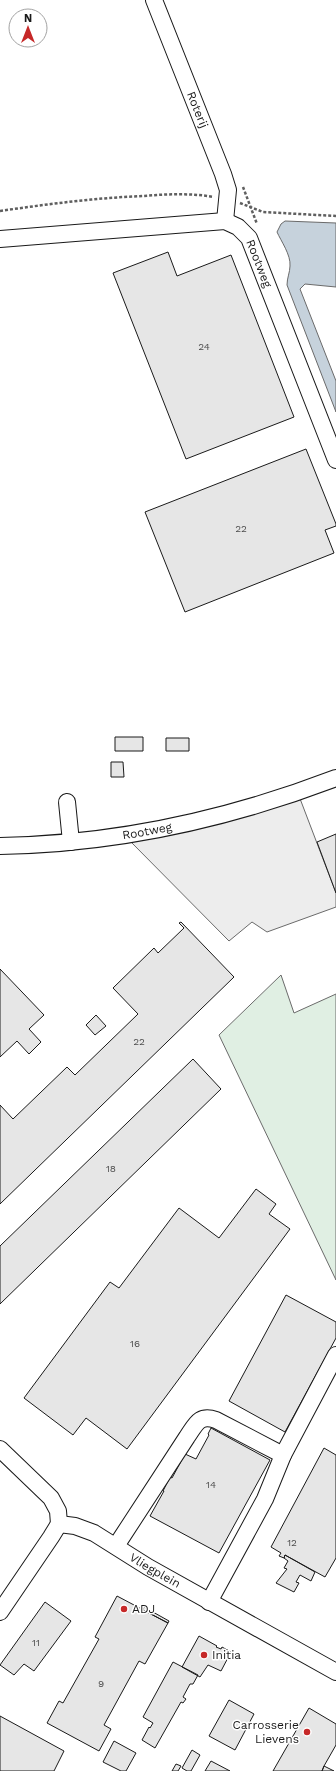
<svg xmlns="http://www.w3.org/2000/svg" width="336" height="1771" font-family="'Work Sans',sans-serif">
  <style>
    .green { fill: #e0efe3; stroke: #6a6a6a }
    .parking { fill: #ededed; stroke: #6a6a6a }
    .water { fill: #c6d2dc; stroke: #6a6a6a }
    .building { fill: #e6e6e6; stroke: #1a1a1a }
    .lines { fill: none; stroke-linecap: round; stroke-linejoin: round }
    .minor-casing { stroke: #1a1a1a; stroke-width: 18 }
    .path { stroke: #5f5f5f; stroke-width: 2.5; stroke-dasharray: 3 2; stroke-linecap: butt }
    .minor { stroke: #fff; stroke-width: 16 }
    .poi-dot { fill: #c62828; stroke: #fff; stroke-width: 1.5 }
    .labels { text-anchor: middle; dominant-baseline: central; stroke-width: 3; stroke-linejoin: round; paint-order: stroke }
    .number-label { font-size: 10px; fill: #4d4d4d }
    .street-label { font-size: 12px; fill: #1a1a1a; stroke: #fff }
    .poi-label { font-size: 12px; fill: #1a1a1a; stroke: #fff; text-anchor: start }
  </style>
  <rect width="100%" height="100%" fill="#fff"/>
  <path class="green" d="M281,975L294,1013L336,994V1280L219,1035Z"/>
  <path class="parking" d="M299,796L336,893V907L267,932L252,922L229,941L130,841Z"/>
  <path class="water" d="M285,221L336,223V287L305,284L300,289L336,381V412L287,285C287,278 290,272 290,266C291,255 281,241 277,232L281,224Z"/>
  <path class="building" d="M168,252L177,276L231,255L294,417L186,459L113,273Z
    M306,449L336,524V526L325,530L334,553L185,612L145,512Z
    M115,737H143V751H115Z
    M166,738H189V751H166Z
    M111,762H123L124,777H111Z
    M336,834V893L317,842Z
    M181,922L234,977L0,1204V1105L13,1119L67,1067L75,1075L138,1014L113,988L154,948L158,953L184,928L179,923Z
    M0,969L44,1015L29,1029L41,1042L29,1054L17,1041L0,1057Z
    M96,1015L106,1026L95,1035L86,1025Z
    M193,1059L221,1089L0,1304V1246Z
    M256,1189L276,1204L269,1214L290,1229L127,1449L86,1418L73,1435L24,1398L110,1282L119,1288L179,1208L219,1238Z
    M286,1295L336,1322V1338L285,1432L229,1401Z
    M211,1428L270,1460L219,1553L150,1516L164,1491H163L170,1477L172,1478L185,1454L196,1459L209,1435L208,1434Z
    M324,1448L336,1455V1558L325,1577L285,1555L284,1558L279,1556L281,1553L271,1547Z
    M285,1555L315,1572L311,1581L300,1575L296,1582L299,1583L294,1592L276,1583L287,1569L284,1568L288,1561L284,1558Z
    M117,1596L168,1623L145,1664L139,1661L104,1725L111,1729L99,1751L47,1723L59,1701L63,1703L99,1639L95,1637Z
    M45,1602L71,1621L34,1671L24,1664L14,1675L0,1665Z
    M144,1607L169,1621L168,1623L143,1610Z
    M199,1636L217,1646L216,1647L221,1649L222,1647L231,1652L221,1671L208,1665L200,1677L182,1667Z
    M173,1662L198,1675L193,1684H190L183,1697L186,1699L183,1703L181,1702L155,1748L142,1740L149,1727L150,1728L153,1723L143,1717Z
    M229,1700L254,1714L235,1750L209,1736Z
    M309,1708L336,1724V1745L324,1766L322,1771H273Z
    M0,1716L64,1751L54,1771H0Z
    M114,1741L136,1753L126,1771H121L103,1762Z
    M192,1750L200,1755L191,1771H187L182,1768Z
    M211,1761L230,1771H205Z
    M176,1764L181,1766L178,1771H172Z
    M324,1766L334,1771H322Z"/>
  <g class="lines">
    <g class="minor-casing">
      <g id="minor">
        <path id="s1" d="M154,0L223,174L228,190L225,221"/>
        <path id="s2" d="M0,239L225,221L238,227L249,238L336,460"/>
        <path d="M67,802L71,842"/>
        <path id="s3" d="M0,846C115,844 229,819 336,778"/>
        <path d="M0,1449L51,1498L58,1511L59,1524"/>
        <path id="s4" d="M59,1524L75,1526L94,1533L148,1567L336,1672"/>
        <path d="M116,1546L187,1437C196,1424 199,1414 216,1420L283,1455"/>
        <path d="M209,1602L265,1499L283,1455L336,1355"/>
        <path d="M0,1612L51,1537L59,1524"/>
      </g>
    </g>
    <path class="path" d="M243,187L257,224
      M240,203L263,212L336,216
      M0,211C48,204 95,198 143,196C167,194 191,193 214,197"/>
    <use href="#minor" class="minor"/>
  </g>
  <g class="poi-dot">
    <circle cx="124" cy="1609" r="4"/>
    <circle cx="204" cy="1655" r="4"/>
    <circle cx="307" cy="1732" r="4"/>
  </g>
  <g class="labels">
    <g class="number-label">
      <text x="204" y="346">24</text>
      <text x="241" y="528">22</text>
      <text x="139" y="1041">22</text>
      <text x="111" y="1168">18</text>
      <text x="135" y="1343">16</text>
      <text x="211" y="1484">14</text>
      <text x="292" y="1542">12</text>
      <text x="36" y="1642">11</text>
      <text x="101" y="1683">9</text>
    </g>
    <g class="street-label">
      <text stroke="none"><textPath href="#s1" startOffset="118">Roterij</textPath></text>
      <text stroke="none"><textPath href="#s2" startOffset="283">Rootweg</textPath></text>
      <text stroke="none"><textPath href="#s3" startOffset="148">Rootweg</textPath></text>
      <text stroke="none"><textPath href="#s4" startOffset="108">Vliegplein</textPath></text>
    </g>
    <g class="poi-label">
      <text x="132" y="1609">ADJ</text>
      <text x="212" y="1655">Initia</text>
      <text x="299" y="1725" text-anchor="end">Carrosserie<tspan x="299" dy="14">Lievens</tspan></text>
    </g>
  </g>
  <g transform="translate(28 28)"><circle r="19" fill="#ffffff" stroke="#a3a3a3"/>
  <path d="M0-3L7 15L0 10L-7 15Z" fill="#c62828"/>
  <text y="-6" font-size="11" font-weight="bold" text-anchor="middle" fill="#1a1a1a">N</text>
  </g>
</svg>
